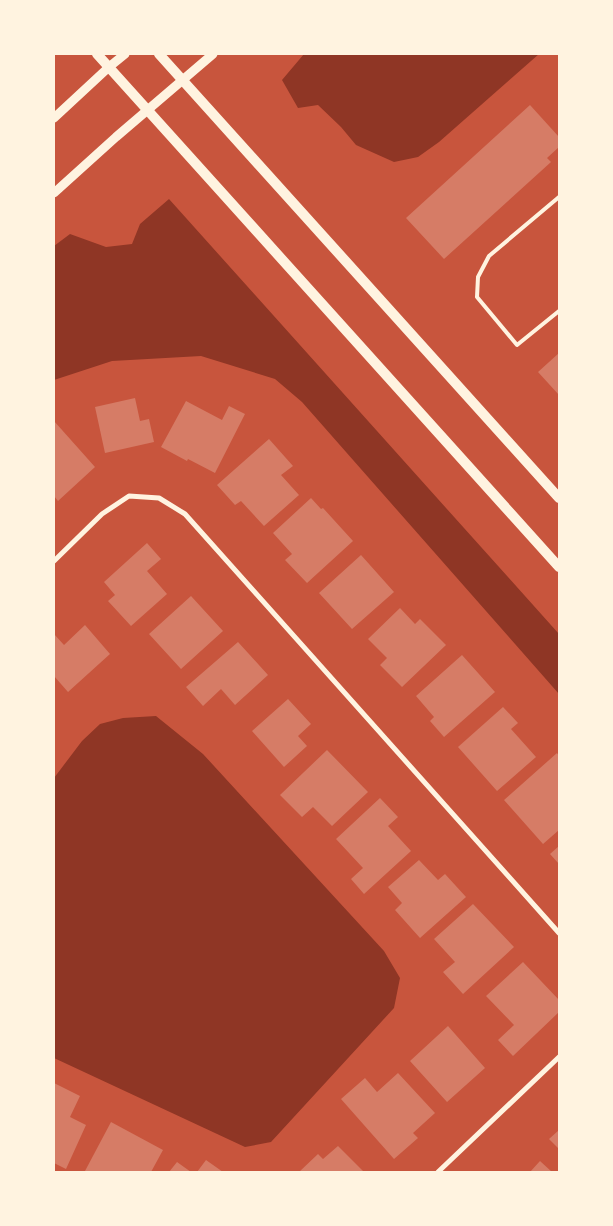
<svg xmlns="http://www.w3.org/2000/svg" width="613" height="1226" font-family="'Source Sans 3',sans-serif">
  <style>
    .water { fill: #8f3625 }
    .building { fill: #d67c66 }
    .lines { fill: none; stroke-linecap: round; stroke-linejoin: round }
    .service { stroke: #fff3e0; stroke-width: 4 }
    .minor { stroke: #fff3e0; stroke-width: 5 }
    .tertiary { stroke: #fff3e0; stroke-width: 9 }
    .secondary { stroke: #fff3e0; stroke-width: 10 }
  </style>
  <rect width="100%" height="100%" fill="#c8553d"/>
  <path class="water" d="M304,54H539L439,142L418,157L394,162L356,145L341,127L318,105L298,108L282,80Z
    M169,199L559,634V694L302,402L275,379L201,356L112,361L54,380V246L70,234L106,247L132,244L140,224Z
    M156,716L203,754L384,951L400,978L394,1008L271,1142L245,1147L54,1058V778L82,741L100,724L123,718Z"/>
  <path class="building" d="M530,105L559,137V147L547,158L551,162L444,259L406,218Z
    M559,353V395L538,372Z
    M135,398L140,421L149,419L154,442L105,453L95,407Z
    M186,401L222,420L229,406L245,414L215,473L188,459L187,461L161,447Z
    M54,421L95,467L58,501L54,496Z
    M269,439L293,466L281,475L299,495L264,526L241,501L235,505L217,485Z
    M311,498L321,509L323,508L353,541L307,583L285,560L292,554L273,533Z
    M147,543L161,559L147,571L167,594L131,626L108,601L115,595L104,582Z
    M361,555L394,592L352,629L319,593Z
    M191,596L223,631L181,669L149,634Z
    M400,608L415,624L420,619L446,645L402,687L380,665L387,658L368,639Z
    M85,625L110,654L68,692L54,676V634L64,645Z
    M238,642L268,675L235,705L221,689L203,706L186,687Z
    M462,655L495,692L444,737L430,721L434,717L416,696Z
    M288,699L311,724L298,736L307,746L284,767L252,731Z
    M503,707L518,723L511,729L536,757L497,791L458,747Z
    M327,750L368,792L332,826L313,807L302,817L280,795Z
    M557,753L559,756V830L543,844L504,800Z
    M380,798L398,817L388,826L411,851L364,894L351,879L363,868L336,839Z
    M559,846V864L550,854Z
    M419,860L438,880L445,874L466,897L420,938L395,910L402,903L388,887Z
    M473,904L514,947L463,994L443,972L455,962L434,939Z
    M523,962L559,1000V1012L513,1056L498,1040L514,1025L486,996Z
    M448,1026L485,1068L447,1102L410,1061Z
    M398,1073L435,1113L413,1133L418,1138L394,1159L341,1099L365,1078L377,1092Z
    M54,1083L80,1096L70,1117L86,1125L66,1169L54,1163Z
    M111,1122L163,1150L151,1172L85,1171Z
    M559,1130V1149L549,1139Z
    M338,1146L364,1172H299L318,1154L323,1159Z
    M206,1160L223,1172H197Z
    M540,1161L552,1172H530Z
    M177,1162L191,1172H169Z"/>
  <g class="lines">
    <path class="service" d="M559,197L489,256L478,277L477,297L517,345L559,311"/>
    <path class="minor" d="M54,561L102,514L129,496L159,498L185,514L559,933
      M438,1172L559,1057"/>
    <path class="tertiary" d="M54,118L109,67L125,54
      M54,193L116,137L213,54"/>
    <path class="secondary" d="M97,54L559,567
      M159,54L559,498"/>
  </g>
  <rect width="613" height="1226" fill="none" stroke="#fff3e0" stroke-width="110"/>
</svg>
